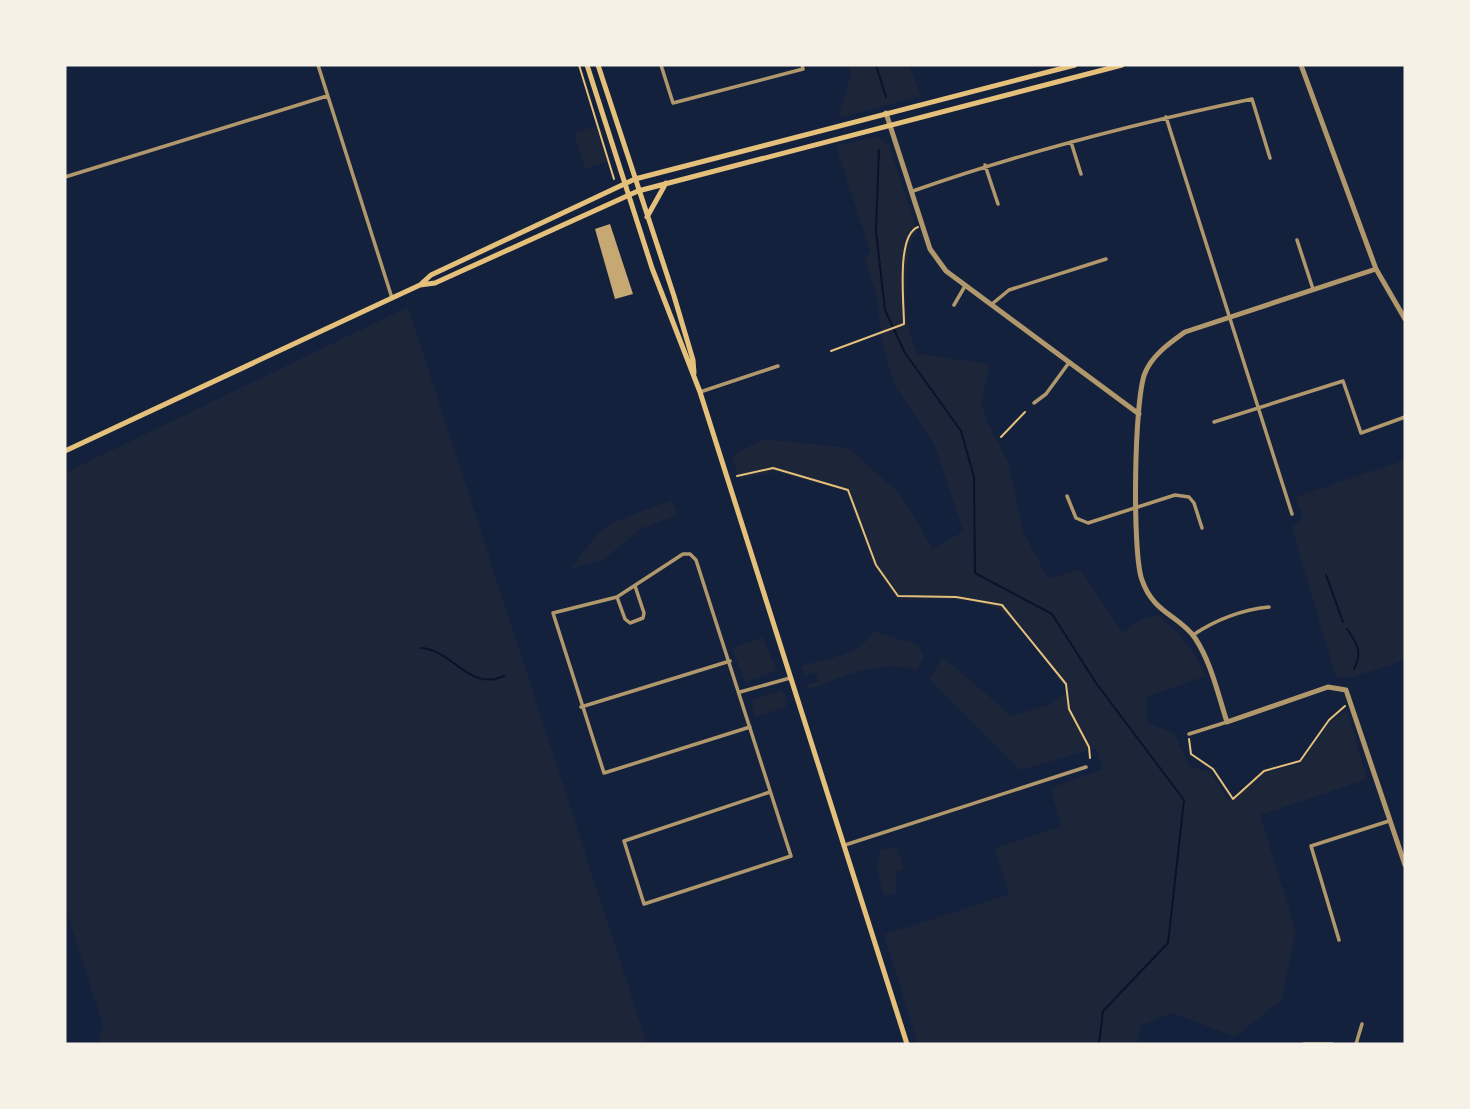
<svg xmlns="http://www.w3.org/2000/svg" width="1470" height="1109" font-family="Quicksand,sans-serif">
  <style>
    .green { fill: #1d2539 }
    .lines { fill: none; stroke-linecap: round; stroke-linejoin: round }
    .stream { stroke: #0b132b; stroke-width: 2 }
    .building { fill: #c6a872 }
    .path { stroke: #e5c07b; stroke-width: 2 }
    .minor { stroke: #b1986c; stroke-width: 3.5 }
    .tertiary { stroke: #b1986c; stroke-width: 5 }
    .secondary { stroke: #e5c07b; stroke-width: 5 }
  </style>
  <rect width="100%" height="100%" fill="#14213d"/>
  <path class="green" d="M848,65H909L921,96L839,118L851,74Z
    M596,126L607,162L585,169L574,133Z
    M878,136L889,145L918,235L912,239C905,277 900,319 918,354L990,364L981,402L987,422L1008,462L1023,531L1048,579L1080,569L1122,633L1140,620L1158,615C1181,635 1194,649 1206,676L1147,697V723L1174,733L1189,766L1211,772L1228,801L1264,772L1301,763L1330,722L1347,710L1367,779L1260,815L1296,932L1281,1001L1235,1037L1173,1013L1140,1025L1137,1044H918L884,935L1009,894L995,848L1062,826L1050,788L1103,769L1096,748L1020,770L929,679L943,657L1012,716L1051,704L1067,691C1055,673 1013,615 996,608C966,596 929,600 897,600L874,566L846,491L777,472L740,479L732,456L763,439L848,448L900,494L933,549L964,531L934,444L894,385L882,342L877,296L865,259L870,250L836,146Z
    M408,307L647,1044H98L103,1024L65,908V473Z
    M1405,460V660L1352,677H1336L1292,528L1303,516L1295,497Z
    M672,500L678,514L641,529L604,559L570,569L597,535L614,522Z
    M874,631L918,645L924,657L917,670C883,657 841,678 809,689L807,685L819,681L816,672L805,675L801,666C825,659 861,655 874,631Z
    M763,637L777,671L745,682L732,648Z
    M780,691L785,695L786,707L754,717L752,700Z
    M896,846L904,869L896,872V893L884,896L877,867L880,851Z"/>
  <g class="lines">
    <path class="stream" d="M876,65L886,97
      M879,150L876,231L885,310L905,353L961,431L974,477L975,573L1052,614L1096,683L1184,800L1168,943L1103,1011L1099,1044
      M1326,575L1343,622
      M1347,629C1357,644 1363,651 1354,669
      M421,648C453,650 469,692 504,676"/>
  </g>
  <path class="building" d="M610,224L633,294L615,299L595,229Z"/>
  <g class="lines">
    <path class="path" d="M579,65L614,179
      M831,351L904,324C904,303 896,235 918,227
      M1001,437L1025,412
      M737,476L773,468L848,490L876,565L898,596L956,597L1002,605L1066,684L1069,709L1089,747L1090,758
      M1189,739L1191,754L1213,769L1233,799L1264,771L1300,761L1329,720L1345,706"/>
    <path class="minor" d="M318,65L392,298
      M661,65L673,103L803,69L802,65
      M1166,117L1292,514
      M1071,142L1081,174
      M985,165L998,204
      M65,177L327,96
      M913,191C1024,152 1137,123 1252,99L1270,158
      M1297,240L1313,289
      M992,304L1009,290L1106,259
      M954,305L965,286
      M700,392L778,366
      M1034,403L1046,394L1068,364
      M1214,422L1343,381L1361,433L1405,417
      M1067,496L1076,518L1088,523L1175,495L1189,497L1194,503L1202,528
      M617,597L625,619L630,623L643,618L644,613L635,586
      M1193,635C1217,619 1240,610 1269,607
      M740,692L790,678
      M581,707L730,661
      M750,727L604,773L553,613L617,597L683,554H690L696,560L791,856L644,904L624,841L770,792
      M1189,734L1227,722
      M845,845L1086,767
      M1339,940L1311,846L1389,821
      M1304,1044H1332
      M1356,1044L1362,1024"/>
    <path class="tertiary" d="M1301,65L1376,269L1405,319
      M886,113L930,249L946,271L1139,414
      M1376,269L1185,332C1170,343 1152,355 1145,373C1134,399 1132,554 1142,580C1153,613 1180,616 1195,638C1211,662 1218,694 1227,722L1328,687L1346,690L1405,865"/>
    <path class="secondary" d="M587,65L652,268L700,392L907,1044
      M598,65L674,296L693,360L694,373
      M647,217L666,183
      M420,285L431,275L635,179L1075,65
      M65,451L392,298L420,285L435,283L638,191L1122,65"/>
  </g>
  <rect width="1470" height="1109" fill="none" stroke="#f6f1e7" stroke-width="133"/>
</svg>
